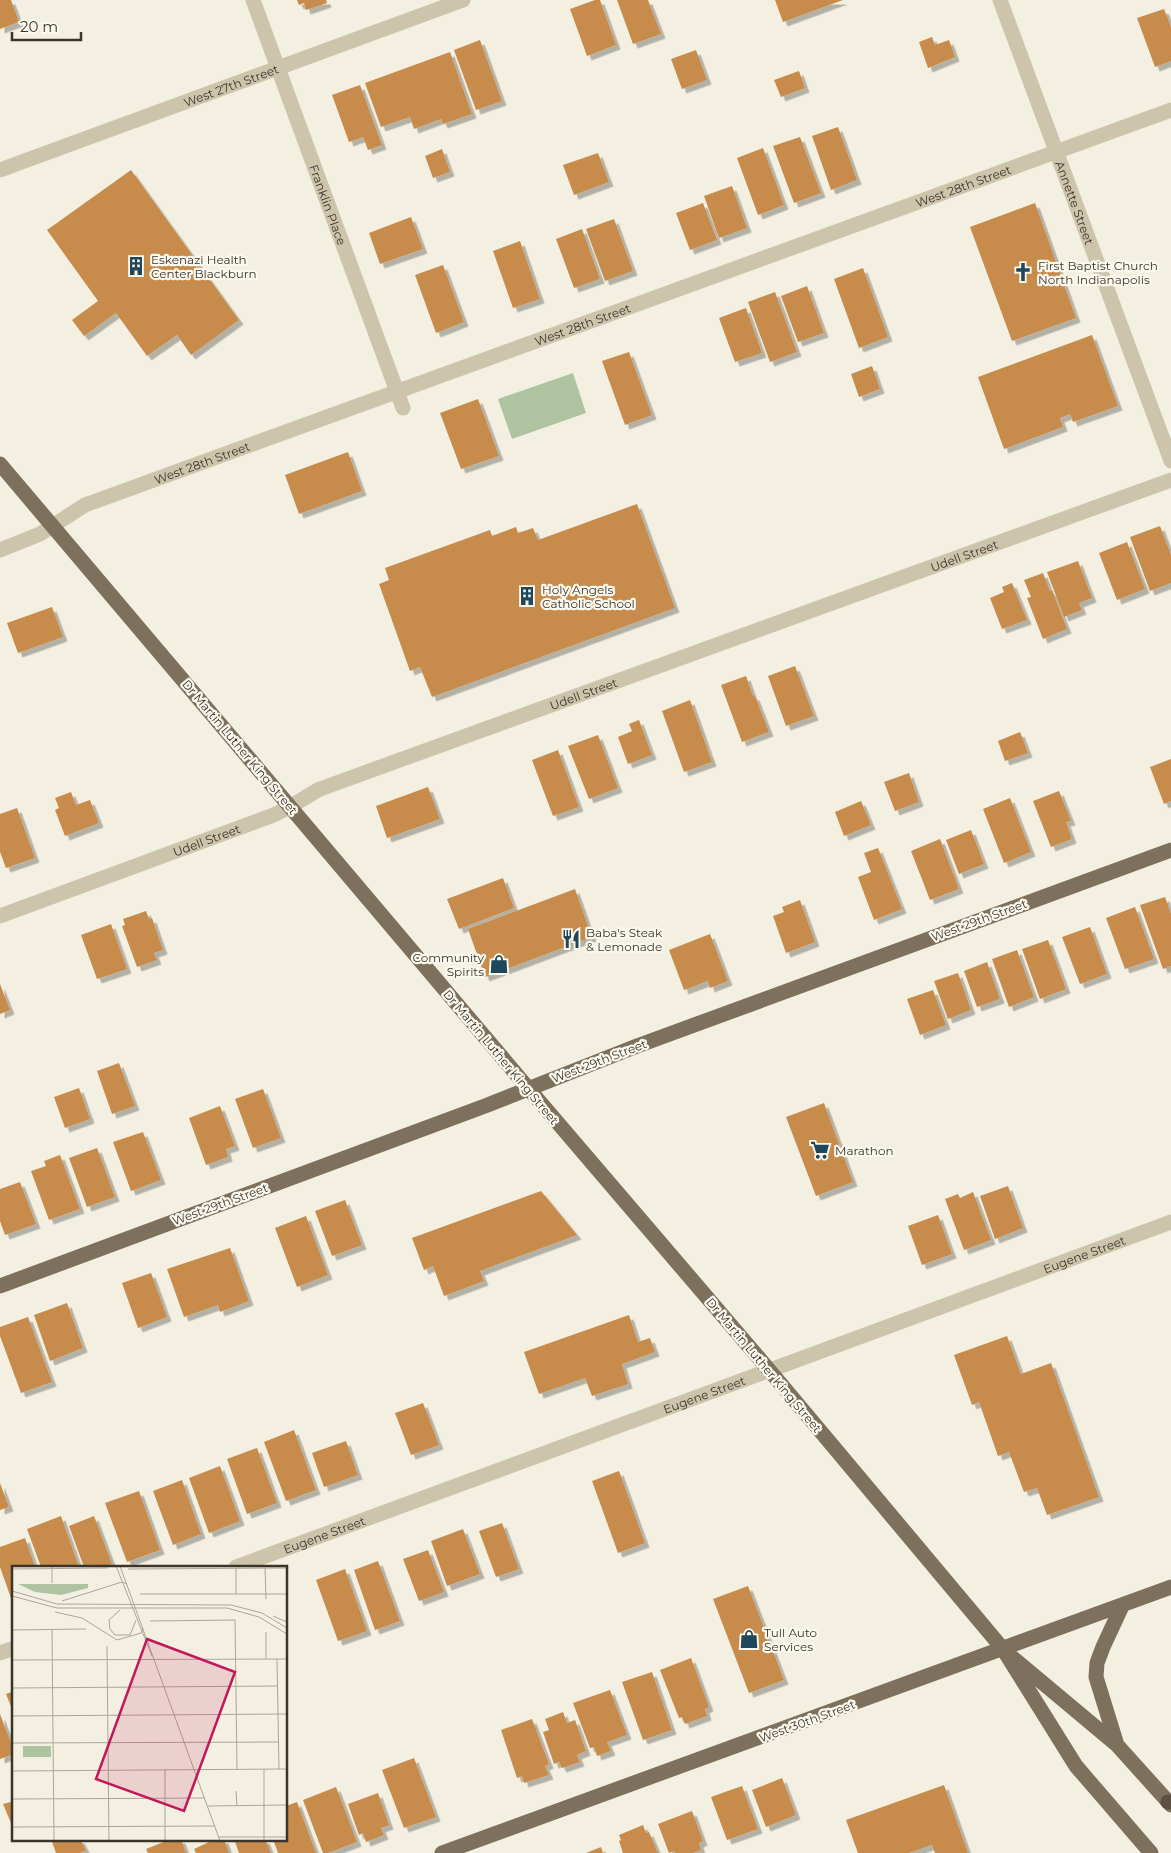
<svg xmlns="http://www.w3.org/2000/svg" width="1171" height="1853" font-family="Montserrat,sans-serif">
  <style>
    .green { fill: #aec4a0 }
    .building { fill: #c78b4b; filter: url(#shadow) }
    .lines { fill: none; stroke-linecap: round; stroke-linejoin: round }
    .minor { stroke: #cdc4ac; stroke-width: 15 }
    .major { stroke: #7d705c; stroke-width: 15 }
    .highway { stroke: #5c5142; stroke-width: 15 }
    .labels { text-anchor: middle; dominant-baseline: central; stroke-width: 4.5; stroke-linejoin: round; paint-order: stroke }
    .street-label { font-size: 12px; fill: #3b342b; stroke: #fbf8ee }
    .poi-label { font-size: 12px; fill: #3b342b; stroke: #fbf8ee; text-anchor: start }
    .inset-road { fill: none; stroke: #aaa598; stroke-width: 1 }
    .view { fill: #c2185b; fill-opacity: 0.15; stroke: #c2185b; stroke-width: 2.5 }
    .inset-edge { fill: none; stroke: #3b342b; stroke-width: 2.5 }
  </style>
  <defs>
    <filter id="shadow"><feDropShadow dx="4.5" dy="4.5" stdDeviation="0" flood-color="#0004"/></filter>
  </defs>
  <rect width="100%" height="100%" fill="#f4f0e1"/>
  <path class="green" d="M573,373L586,413L512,439L498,399Z"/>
  <path class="building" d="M0,0H11L19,22L0,29Z
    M297,0H326L327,3L306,10L304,3L299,5Z
    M595,0H600L616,45L587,56L570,9Z
    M617,0H648L661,34L633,44Z
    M775,0H843L783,22Z
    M1164,9L1171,27V61L1155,67L1137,18Z
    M932,37L935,45L949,40L955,57L928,68L919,42Z
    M480,40L502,101L476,110L454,50Z
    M696,50L707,80L682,89L671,59Z
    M450,52L472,114L443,124L441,119L414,129L410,117L381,127L365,83Z
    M799,71L805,88L781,97L774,80Z
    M360,85L382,145L368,150L363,137L349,142L332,95Z
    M838,127L857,180L831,190L812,136Z
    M800,137L821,193L794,203L773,146Z
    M763,148L784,205L758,215L737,158Z
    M442,149L450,172L433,178L425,156Z
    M598,153L609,182L574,195L563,165Z
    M131,170L239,320L191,355L177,335L147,356L116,313L84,336L72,320L98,301L47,230Z
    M732,186L747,228L719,238L704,196Z
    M703,203L717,240L690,250L676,213Z
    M1035,203L1076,318L1012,341L970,227Z
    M411,217L423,249L380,264L369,233Z
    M614,219L633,271L605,281L586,229Z
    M582,229L600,279L574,288L556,239Z
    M520,241L540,299L513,308L493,251Z
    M443,265L464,322L436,333L415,275Z
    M863,268L888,337L859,348L834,279Z
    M807,286L824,333L798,342L781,296Z
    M775,292L797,352L770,362L748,302Z
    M746,308L762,353L735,362L719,318Z
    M1092,335L1118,406L1073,422L1070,414L1060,418L1063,427L1004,449L978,377Z
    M629,352L652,415L625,425L602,361Z
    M872,366L880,389L859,397L851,374Z
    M478,399L499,456L461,469L440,413Z
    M348,452L362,491L299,514L285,475Z
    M637,504L675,608L432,697L420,667L410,671L379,584L389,580L385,568L490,530L492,536L516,527L518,533L533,528L538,540Z
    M1160,526L1171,555V583L1150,591L1130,537Z
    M1127,542L1145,589L1117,600L1099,553Z
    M1078,561L1092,598L1079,603L1082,610L1064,617L1047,572Z
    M1043,573L1050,591L1052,590L1067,629L1043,639L1027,598L1031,597L1024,580Z
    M1012,583L1027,620L1002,629L990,598L1004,592L1002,587Z
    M52,607L63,637L18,653L7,623Z
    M795,666L814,716L786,726L768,676Z
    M746,676L753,696H755L769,732L742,742L721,685Z
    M690,700L712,762L684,772L662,711Z
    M639,720L652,755L628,764L618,737L632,731L629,724Z
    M1020,732L1028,753L1005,761L998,741Z
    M598,735L618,788L589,799L568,746Z
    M558,750L579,807L553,816L532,760Z
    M1171,759V801L1164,804L1150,767Z
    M909,773L919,802L895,811L884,782Z
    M428,787L440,819L387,838L376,806Z
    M1059,791L1071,821L1066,822L1072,839L1051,847L1033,801Z
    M71,792L76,805L90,800L99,823L65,836L55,810L59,808L55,798Z
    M1010,798L1031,852L1004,863L983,809Z
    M861,801L871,825L844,836L835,812Z
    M17,808L35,858L6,868L0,852V814Z
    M971,830L984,864L959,874L946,840Z
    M940,839L959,889L930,900L911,851Z
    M878,848L902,909L874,920L858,877L871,872L864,853Z
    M503,878L514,908L459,929L447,899Z
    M575,889L592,937L485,977L468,929Z
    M1165,897L1171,914V966L1163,969L1140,905Z
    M800,900L815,942L786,953L773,916L784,912L782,907Z
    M1135,907L1154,959L1125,969L1106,918Z
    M146,911L149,919L152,918L163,950L154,953L157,960L137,967L122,926L125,925L123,919Z
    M111,924L127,969L97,979L81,935Z
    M1090,927L1107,974L1080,984L1062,937Z
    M710,934L728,981L710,988L708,981L684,990L669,950Z
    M1048,940L1066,989L1040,999L1022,949Z
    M1017,950L1034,997L1009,1007L992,959Z
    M987,962L1000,999L977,1007L964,971Z
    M958,973L971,1010L948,1019L934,981Z
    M0,984L10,1010L0,1014Z
    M933,990L946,1025L920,1035L907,999Z
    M119,1063L135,1106L112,1114L97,1071Z
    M79,1088L90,1119L65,1128L54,1097Z
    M263,1089L281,1138L253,1148L235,1099Z
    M824,1103L853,1182L816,1196L786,1117Z
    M220,1106L235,1146L226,1149L228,1157L206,1165L189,1118Z
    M143,1132L161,1180L131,1191L113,1142Z
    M97,1148L115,1197L87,1207L69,1158Z
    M60,1155L80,1209L49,1220L31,1171L46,1166L44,1161Z
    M20,1182L36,1224L5,1235L0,1221V1189Z
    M1008,1186L1023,1228L995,1239L980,1196Z
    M541,1191L577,1235L480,1271L484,1281L444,1296L433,1266L424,1270L412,1238Z
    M973,1192L991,1240L964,1250L945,1199L958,1194L960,1198Z
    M345,1200L362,1245L332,1256L315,1211Z
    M938,1215L952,1254L922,1265L908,1226Z
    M306,1216L328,1275L297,1287L275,1228Z
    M230,1248L249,1301L220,1312L218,1305L184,1317L167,1269Z
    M151,1273L167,1317L138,1328L122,1283Z
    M67,1303L83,1348L50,1361L34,1315Z
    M629,1315L638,1342L650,1338L655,1352L622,1364L628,1384L592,1396L585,1378L539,1394L524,1352Z
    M28,1317L52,1382L21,1393L0,1336V1327Z
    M1007,1336L1021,1374L1051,1363L1099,1497L1047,1515L1037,1488L1024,1492L1009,1452L998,1456L979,1402L972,1405L954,1355Z
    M423,1403L439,1445L411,1455L395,1413Z
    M294,1430L316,1490L286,1501L264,1442Z
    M346,1441L358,1475L324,1487L312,1453Z
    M257,1448L277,1503L247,1514L227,1459Z
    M220,1466L240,1521L209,1533L189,1478Z
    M619,1471L645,1543L618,1553L592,1481Z
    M182,1480L201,1534L173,1545L153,1491Z
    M0,1483L9,1507L0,1510Z
    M139,1491L160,1550L127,1562L105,1503Z
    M61,1516L79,1567H41L27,1529Z
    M94,1516L112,1564L103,1567H84L69,1526Z
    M502,1523L519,1569L496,1577L479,1531Z
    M463,1529L480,1574L447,1586L431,1541Z
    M25,1538L35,1567H14V1601H12L0,1567V1547Z
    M428,1550L444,1592L419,1601L403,1559Z
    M378,1561L400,1621L375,1630L354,1570Z
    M345,1569L367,1631L338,1641L316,1580Z
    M748,1586L784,1680L749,1693L713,1599Z
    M691,1658L709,1707L705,1709L707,1716L685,1724L682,1717L679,1718L660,1670Z
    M652,1672L672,1730L643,1740L622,1682Z
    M610,1690L627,1735L607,1742L611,1751L597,1756L594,1747L590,1748L573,1703Z
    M14,1691V1714L6,1694Z
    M563,1712L567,1723L575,1720L586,1751L577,1755L580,1762L562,1768L559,1762L554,1764L543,1732L549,1730L545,1719Z
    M0,1714L14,1751V1754L0,1759Z
    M532,1719L549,1764L545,1766L549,1775L524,1783L522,1776L517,1778L501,1730Z
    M414,1758L436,1817L404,1828L382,1770Z
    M782,1778L796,1815L766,1827L752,1790Z
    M944,1785L968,1853H935L932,1845L909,1853H858L846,1820Z
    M742,1786L758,1829L727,1840L711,1797Z
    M336,1787L357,1842L328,1853H323L303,1800Z
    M378,1793L389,1825L381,1828L384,1835L366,1842L363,1833L359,1835L348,1804Z
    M14,1801V1822L11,1823L3,1804Z
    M297,1802L316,1853H278L273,1839H286V1806Z
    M692,1811L703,1841L699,1843L701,1850L693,1853H675L674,1851L669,1853L658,1824Z
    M643,1825L646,1833L649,1832L658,1853H623L619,1841L621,1840L619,1835Z
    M51,1839H80L86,1850L80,1853H56Z
    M171,1839H181L186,1853H148L146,1849Z
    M208,1839H224L229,1853H196L194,1849L209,1842Z
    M234,1839H265L271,1853H239Z
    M601,1847L603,1853H586Z"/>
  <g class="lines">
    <g class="minor">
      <path id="s1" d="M253,0L403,408"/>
      <path id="s2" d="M1000,0L1171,461"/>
      <path id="s3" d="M0,170L463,0"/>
      <path id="s4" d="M0,550L40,534L85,505L1171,110"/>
      <path id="s5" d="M0,916L271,816C289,809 303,798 320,789L1171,480"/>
      <path id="s6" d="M236,1567L1171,1222"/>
      <path d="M0,1653L14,1648"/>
    </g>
    <path class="major" d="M0,464L528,1088L770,1371L1003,1649L1076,1766L1151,1853
      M0,1286L485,1106L637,1046L1171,850
      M1013,1658L1117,1745L1171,1805
      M1117,1745L1096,1677L1097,1663L1103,1647L1122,1606
      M442,1853L1171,1587"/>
    <path class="highway" d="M1168,1802H1171"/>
  </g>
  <defs>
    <g id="building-bare" transform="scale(1.5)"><path d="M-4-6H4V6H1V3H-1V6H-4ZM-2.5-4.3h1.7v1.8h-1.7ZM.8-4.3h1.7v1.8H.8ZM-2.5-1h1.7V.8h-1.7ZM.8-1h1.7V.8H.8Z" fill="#1f485d" stroke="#fbf8ee" stroke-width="2.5" paint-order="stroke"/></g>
    <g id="church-bare" transform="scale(1.5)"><path d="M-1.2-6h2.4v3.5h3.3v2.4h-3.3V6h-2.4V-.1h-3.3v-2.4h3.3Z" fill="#1f485d" stroke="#fbf8ee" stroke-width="2.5" paint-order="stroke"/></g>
    <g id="restaurant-bare" transform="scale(1.5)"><path d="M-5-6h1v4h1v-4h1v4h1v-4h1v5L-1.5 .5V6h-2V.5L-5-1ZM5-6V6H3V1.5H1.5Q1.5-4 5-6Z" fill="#1f485d" stroke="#fbf8ee" stroke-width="2.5" paint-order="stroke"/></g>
    <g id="shop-bare" transform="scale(1.5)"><path d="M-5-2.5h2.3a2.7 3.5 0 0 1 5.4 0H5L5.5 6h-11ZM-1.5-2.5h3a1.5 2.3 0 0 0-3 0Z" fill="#1f485d" stroke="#fbf8ee" stroke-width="2.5" paint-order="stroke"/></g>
    <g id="supermarket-bare" transform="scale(1.5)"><path d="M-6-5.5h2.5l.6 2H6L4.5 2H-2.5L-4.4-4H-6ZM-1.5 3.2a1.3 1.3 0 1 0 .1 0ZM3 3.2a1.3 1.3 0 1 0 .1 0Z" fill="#1f485d" stroke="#fbf8ee" stroke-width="2.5" paint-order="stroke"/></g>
  </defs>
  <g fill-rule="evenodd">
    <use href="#building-bare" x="136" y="266"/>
    <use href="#church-bare" x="1023" y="272"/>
    <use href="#building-bare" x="527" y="596"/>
    <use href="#restaurant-bare" x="571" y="939"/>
    <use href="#shop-bare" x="499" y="964"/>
    <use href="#supermarket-bare" x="820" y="1150"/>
    <use href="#shop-bare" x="749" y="1639"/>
  </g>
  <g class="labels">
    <g class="street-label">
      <text stroke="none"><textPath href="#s3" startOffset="246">West 27th Street</textPath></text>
      <text stroke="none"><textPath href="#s4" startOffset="1031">West 28th Street</textPath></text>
      <text stroke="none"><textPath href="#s2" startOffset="216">Annette Street</textPath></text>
      <text stroke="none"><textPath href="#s1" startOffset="218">Franklin Place</textPath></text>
      <text stroke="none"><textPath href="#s4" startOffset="626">West 28th Street</textPath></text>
      <text stroke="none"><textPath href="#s4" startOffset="221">West 28th Street</textPath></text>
      <text stroke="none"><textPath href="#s5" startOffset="1030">Udell Street</textPath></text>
      <text stroke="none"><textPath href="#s5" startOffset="625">Udell Street</textPath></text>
      <text transform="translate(240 747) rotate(50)">Dr Martin Luther King Street</text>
      <text stroke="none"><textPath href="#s5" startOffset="220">Udell Street</textPath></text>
      <text transform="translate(979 920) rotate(-20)">West 29th Street</text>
      <text transform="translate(501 1057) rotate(50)">Dr Martin Luther King Street</text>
      <text transform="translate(599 1061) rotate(-21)">West 29th Street</text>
      <text transform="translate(220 1204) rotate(-20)">West 29th Street</text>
      <text stroke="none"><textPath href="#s6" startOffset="904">Eugene Street</textPath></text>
      <text transform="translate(764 1365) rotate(50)">Dr Martin Luther King Street</text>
      <text stroke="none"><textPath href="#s6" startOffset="499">Eugene Street</textPath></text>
      <text stroke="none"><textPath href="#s6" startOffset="94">Eugene Street</textPath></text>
      <text transform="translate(807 1721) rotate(-20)">West 30th Street</text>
    </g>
    <g class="poi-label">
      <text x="151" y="259">Eskenazi Health<tspan x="151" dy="14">Center Blackburn</tspan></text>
      <text x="1038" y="265">First Baptist Church<tspan x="1038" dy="14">North Indianapolis</tspan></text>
      <text x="542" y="589">Holy Angels<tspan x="542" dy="14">Catholic School</tspan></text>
      <text x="586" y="932">Baba's Steak<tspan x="586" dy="14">&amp; Lemonade</tspan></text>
      <text x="484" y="957" text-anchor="end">Community<tspan x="484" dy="14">Spirits</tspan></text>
      <text x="835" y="1150">Marathon</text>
      <text x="764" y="1632">Tull Auto<tspan x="764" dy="14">Services</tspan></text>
    </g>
  </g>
  <g transform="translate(12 1566)">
    <rect width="275" height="275" fill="#f4f0e1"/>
    <path d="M6,18H76V22L49,29L23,26ZM11,180H39V191H11Z" fill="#aec4a0"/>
    <path class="inset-road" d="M104,0L140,90M108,0L208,275M40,1V17M224,2V28M253,2L254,33M0,3L96,2M116,3L275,2M0,25L45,38L219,39L250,47L275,62M128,28H275M0,30L45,42H215L247,51L275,68M50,35L110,16L115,18M108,44L97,54L98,63L103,69H118L124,54M43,46L70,52L105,74L129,67L131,62M261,50L275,56M138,55L223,54L225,203M40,63L42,275M0,64L74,63M254,66V93M95,80L97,275M265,93L267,203M0,94L275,93M0,122L266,120M0,150L275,148M0,177L266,176M153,203V275M252,203V275M0,205L275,203M224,225L225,240M0,233L193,232M196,240L275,239M0,261L203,260M207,271H275"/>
    <path class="view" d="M135,73L223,106L172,245L84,213Z"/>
    <rect width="275" height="275" class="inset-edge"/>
  </g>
  <path d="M12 32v8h69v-8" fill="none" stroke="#3b342b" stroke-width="2.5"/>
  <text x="20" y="32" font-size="15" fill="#3b342b" stroke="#fbf8ee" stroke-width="4" paint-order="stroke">20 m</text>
</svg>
